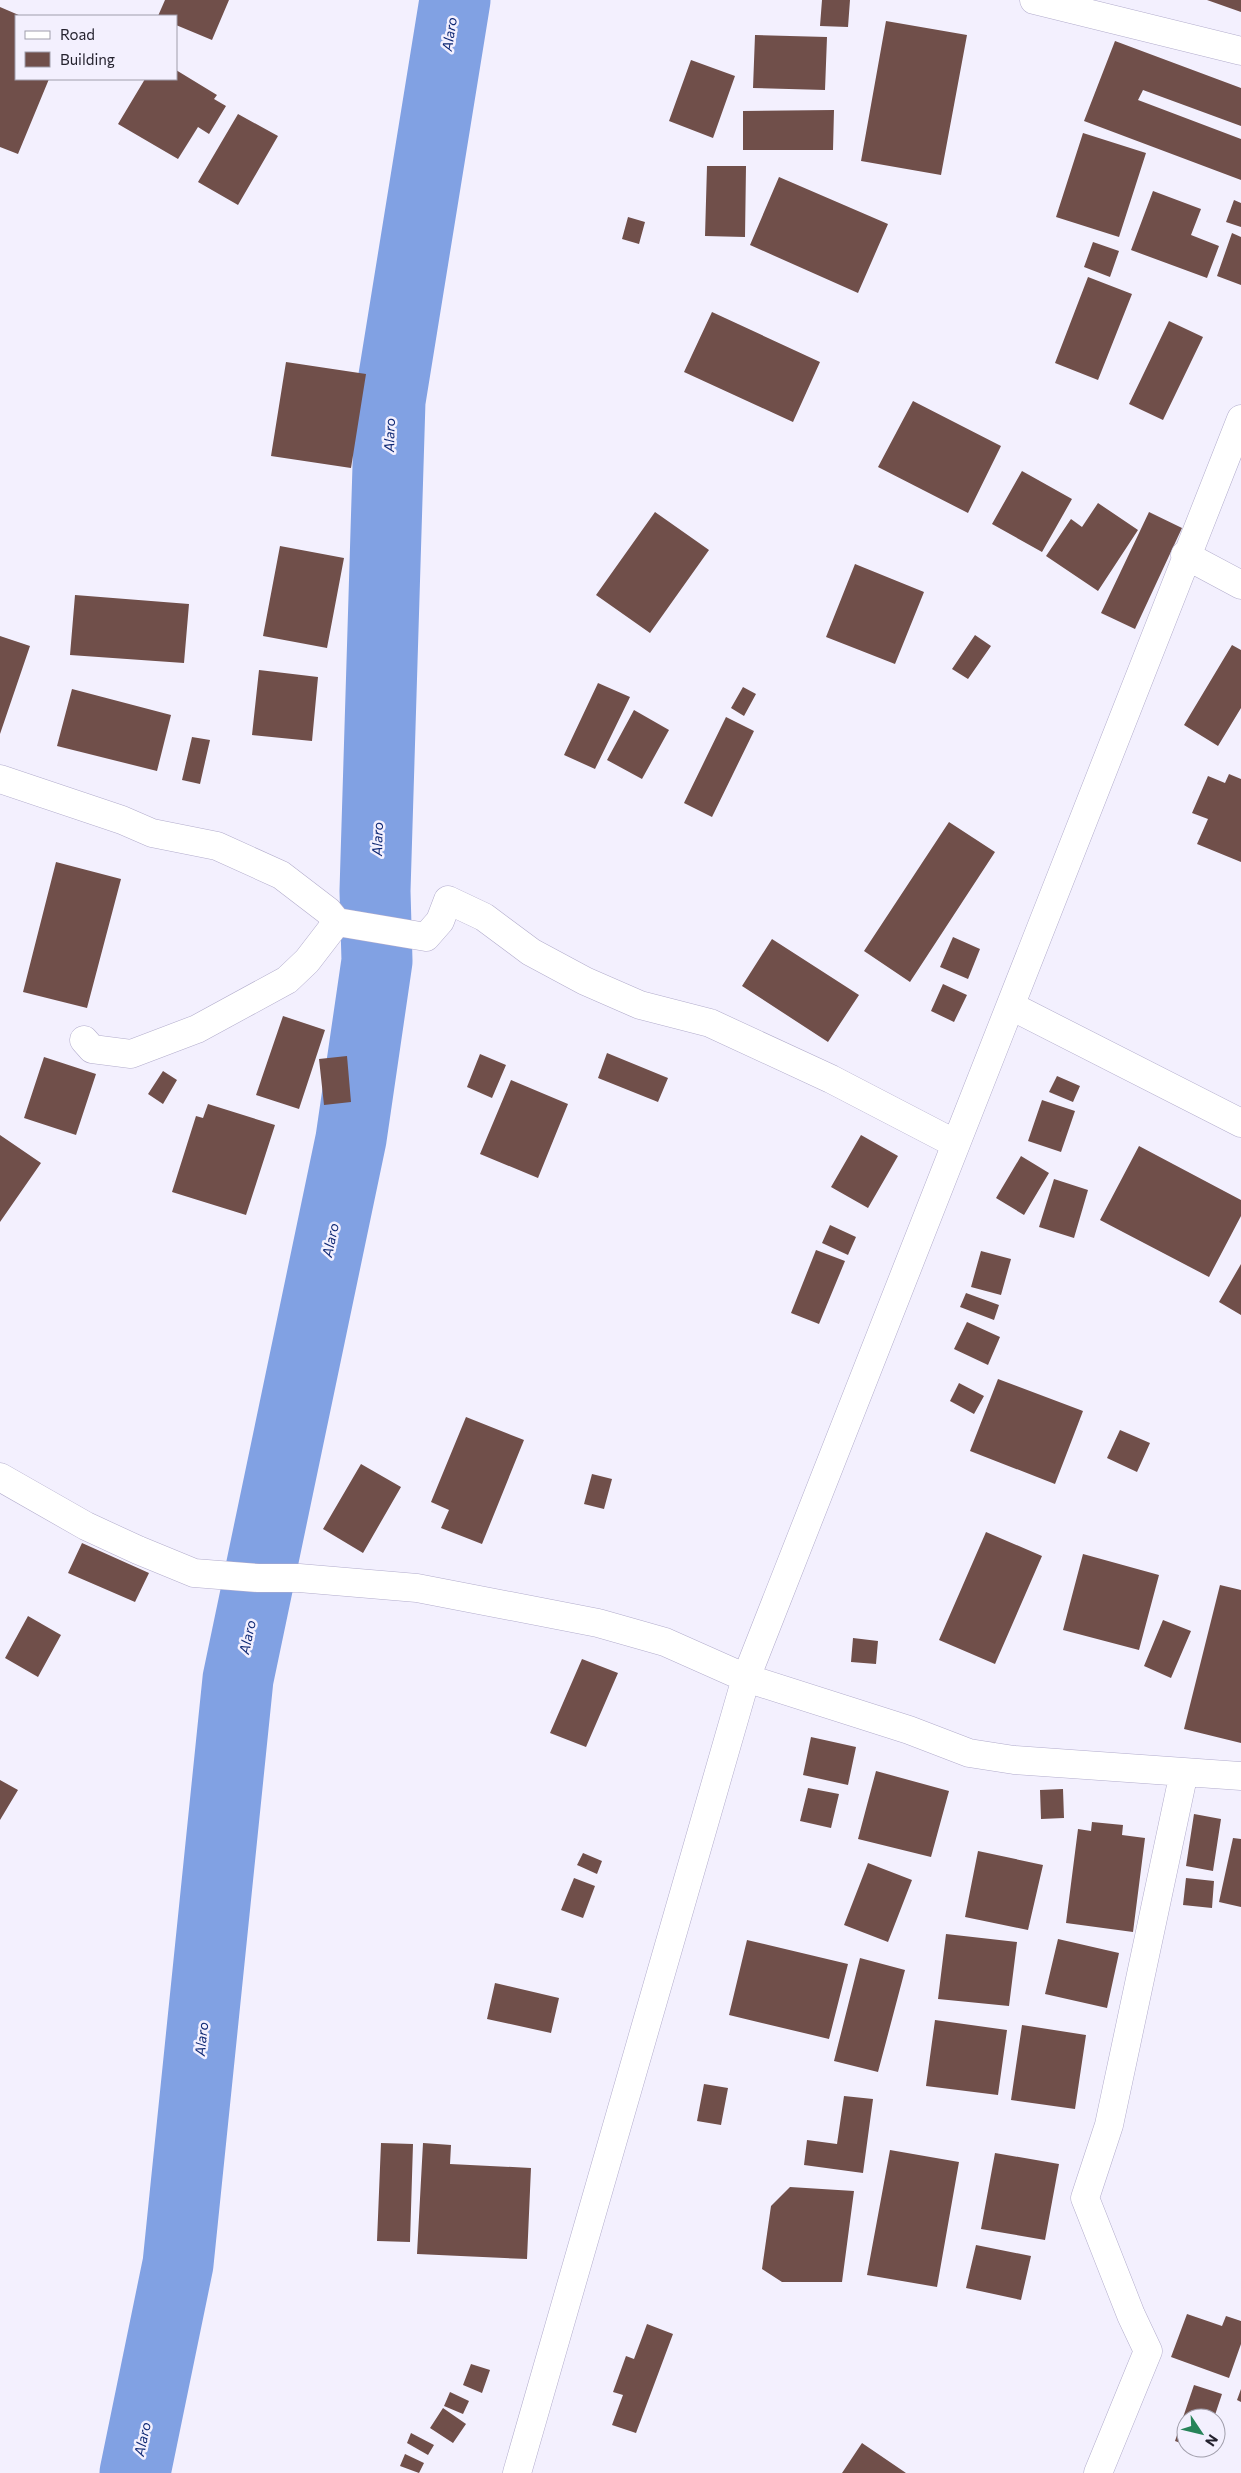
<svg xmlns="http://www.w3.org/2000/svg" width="1241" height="2473" font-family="Commissioner,sans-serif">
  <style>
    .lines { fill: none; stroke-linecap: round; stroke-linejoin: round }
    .river { stroke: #81a1e3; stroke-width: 71 }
    .building { fill: #704f4a }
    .minor-casing { stroke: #b2accc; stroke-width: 29 }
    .minor { stroke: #fff; stroke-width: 28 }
    .labels { text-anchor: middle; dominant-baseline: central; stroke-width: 5; stroke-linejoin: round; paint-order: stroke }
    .water-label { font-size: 14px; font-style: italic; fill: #0d2774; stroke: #f3f0fe }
  </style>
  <rect width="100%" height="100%" fill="#f3f0fe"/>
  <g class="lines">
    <path class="river" d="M135,2473L178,2264L238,1679L351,1139L377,961L375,891L390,401L455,0"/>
  </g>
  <path class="building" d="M165,0H229L212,40L176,25V16H158Z
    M822,0H850L848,27L820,26Z
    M1207,0H1241V12Z
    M0,7L21,16H16V79H49L18,154L0,147Z
    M886,21L967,35L941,175L861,161Z
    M755,35L827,37L825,90L753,88Z
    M1115,41L1241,88V126L1143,90L1138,100L1241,139V180L1084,121Z
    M691,60L735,76L713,138L669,121Z
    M176,70L217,95L214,99L226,106L209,134L198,127L178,159L118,124L145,79H176Z
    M834,110L833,150H743V111Z
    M238,114L278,136L238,205L198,182Z
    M1083,133L1146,153L1119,237L1056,217Z
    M707,166H746L745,237L705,236Z
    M779,177L888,224L858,293L750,245Z
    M1153,191L1201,209L1191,235L1219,246L1207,278L1131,250Z
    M1234,200L1241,203V227L1226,222Z
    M628,217L645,222L639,244L622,239Z
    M1232,233L1241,237V285L1217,276Z
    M1093,242L1119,251L1110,277L1084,267Z
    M1088,277L1132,294L1098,380L1055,363Z
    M712,312L820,362L793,422L684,372Z
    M1169,321L1203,337L1163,420L1129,404Z
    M286,362L366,374L351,468L271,456Z
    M913,401L1001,446L968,513L878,467Z
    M1022,471L1072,499L1042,552L992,524Z
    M1098,503L1138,530L1098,591L1046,556L1071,519L1082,527Z
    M655,512L709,550L650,633L596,595Z
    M1149,512L1182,528L1135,629L1101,613Z
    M280,546L344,558L327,648L263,636Z
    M855,564L924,592L895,664L826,637Z
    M75,595L189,604L184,663L70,655Z
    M975,635L991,646L968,679L952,669Z
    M0,636L30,646L0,734Z
    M1232,645L1241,650V708L1218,746L1184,725Z
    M259,670L318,677L312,741L252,735Z
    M598,683L630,697L595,769L564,755Z
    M743,687L756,694L744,716L731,708Z
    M72,689L171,715L157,771L57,746Z
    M634,710L669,730L642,779L607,760Z
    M726,717L754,731L712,817L684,803Z
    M192,737L210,740L200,784L182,780Z
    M1229,774L1241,779V862L1197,844L1208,819L1192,813L1208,776L1225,783Z
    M949,822L995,852L910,982L864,951Z
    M56,862L121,879L87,1008L23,992Z
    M953,937L980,949L968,979L940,967Z
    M772,939L859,995L828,1042L742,986Z
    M943,984L967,995L954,1022L931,1011Z
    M283,1016L325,1030L299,1109L256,1095Z
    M607,1053L668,1078L658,1102L598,1078Z
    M480,1054L506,1065L492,1098L467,1087Z
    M347,1056L351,1102L324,1105L319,1059Z
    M44,1057L96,1074L76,1135L24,1118Z
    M163,1071L177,1080L163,1104L148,1094Z
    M1057,1076L1080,1086L1073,1102L1049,1092Z
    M511,1080L568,1104L538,1178L480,1154Z
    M1042,1100L1075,1111L1061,1152L1028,1141Z
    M208,1104L275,1125L246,1215L172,1192L196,1116L203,1118Z
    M0,1135L41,1163L0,1222Z
    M861,1135L898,1156L868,1208L831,1187Z
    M1139,1146L1241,1200V1216L1209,1277L1100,1220Z
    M1021,1156L1049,1173L1024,1215L996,1198Z
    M1054,1179L1088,1190L1074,1238L1039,1227Z
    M830,1225L856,1237L848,1255L822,1243Z
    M816,1250L845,1261L819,1324L791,1313Z
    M981,1251L1011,1259L1001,1295L971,1287Z
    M1241,1264V1315L1219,1302Z
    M966,1293L999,1305L994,1320L960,1307Z
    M967,1322L1000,1337L988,1365L954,1349Z
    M998,1379L1083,1411L1055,1484L970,1451Z
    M959,1383L984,1396L974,1414L950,1401Z
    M466,1417L524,1440L482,1544L441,1528L449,1510L431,1502Z
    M1120,1430L1150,1443L1137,1472L1107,1458Z
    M361,1464L401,1487L363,1553L323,1529Z
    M592,1474L612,1479L604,1509L584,1504Z
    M986,1532L1042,1556L995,1664L939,1640Z
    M82,1543L149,1573L135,1602L68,1573Z
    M1083,1554L1159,1575L1139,1650L1063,1630Z
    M1220,1585L1241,1590V1743L1184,1729Z
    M28,1616L61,1635L38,1677L5,1658Z
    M1163,1620L1191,1631L1171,1678L1144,1666Z
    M853,1638L878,1641L876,1664L851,1662Z
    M582,1659L618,1673L586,1747L550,1733Z
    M811,1737L856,1747L848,1785L803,1775Z
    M876,1771L949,1791L931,1857L858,1839Z
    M0,1780L18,1790L0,1820Z
    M808,1788L839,1794L831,1828L800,1821Z
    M1063,1789L1064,1818L1041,1819L1040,1790Z
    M1194,1814L1221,1819L1213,1871L1186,1866Z
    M1092,1822L1123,1825L1122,1835L1145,1838L1133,1932L1066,1923L1078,1829L1091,1831Z
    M1233,1838L1241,1839V1907L1219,1902Z
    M978,1851L1043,1865L1028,1930L965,1917Z
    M583,1853L602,1861L597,1874L577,1865Z
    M868,1863L912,1880L888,1942L844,1925Z
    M574,1878L595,1886L583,1918L561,1910Z
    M1186,1878L1214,1881L1212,1908L1183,1905Z
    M946,1934L1017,1942L1009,2006L938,1999Z
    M1058,1939L1119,1953L1107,2008L1045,1994Z
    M747,1940L848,1964L829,2039L729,2015Z
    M860,1958L905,1970L878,2072L834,2061Z
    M495,1983L559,1998L551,2033L487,2019Z
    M935,2020L1007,2030L998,2095L926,2086Z
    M1022,2025L1086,2035L1075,2109L1011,2100Z
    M704,2084L728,2088L721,2125L697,2121Z
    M844,2096L873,2099L863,2173L804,2165L807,2140L837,2144Z
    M381,2143L413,2144L410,2242L377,2241Z
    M423,2143L451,2145L450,2164L531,2168L527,2259L417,2254Z
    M890,2150L959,2162L937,2287L867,2275Z
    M995,2153L1059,2164L1045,2240L981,2229Z
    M790,2187L854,2191L842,2282H782L762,2269L771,2206Z
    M976,2245L1031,2256L1021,2300L966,2288Z
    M1187,2314L1222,2326L1226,2316L1241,2321V2344L1229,2378L1171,2357Z
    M647,2324L673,2334L636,2433L612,2425L623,2395L613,2392L626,2356L634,2359Z
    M471,2364L490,2370L482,2393L463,2385Z
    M1194,2385L1222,2394L1214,2418H1186V2445L1175,2441Z
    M1241,2389V2402L1237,2400Z
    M450,2392L469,2401L463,2414L444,2406Z
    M443,2408L466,2424L453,2443L430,2428Z
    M411,2433L434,2445L428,2455L407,2443Z
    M862,2443L906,2473H842Z
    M405,2454L424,2463L419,2473L400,2466Z"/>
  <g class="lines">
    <g class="minor-casing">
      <path id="minor" d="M1034,0L1241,51
        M1185,555L1241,585
        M0,779L122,820L152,833L217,846L281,875L328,911L337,922L307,961L287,980L197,1029L131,1054L92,1049L84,1040
        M337,922L426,937L440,921L448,900L484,917L531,952L585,981L640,1005L710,1023L831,1079L956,1144
        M1011,1006L1241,1123
        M0,1477L86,1526L138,1550L194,1573L258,1578H299L417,1588L598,1623L665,1642L746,1678L909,1730L969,1753L1014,1760L1241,1776
        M517,2473L746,1678L1241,419
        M1098,2473L1148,2351L1131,2315L1085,2198L1109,2125L1184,1772"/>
    </g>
    <use href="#minor" class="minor"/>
  </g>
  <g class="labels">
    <g class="water-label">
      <text transform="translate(449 34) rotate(-81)">Alaro</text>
      <text transform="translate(389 435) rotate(-88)">Alaro</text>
      <text transform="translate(377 839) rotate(-88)">Alaro</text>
      <text transform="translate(330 1240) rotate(-78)">Alaro</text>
      <text transform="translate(247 1637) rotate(-78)">Alaro</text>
      <text transform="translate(201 2039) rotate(-84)">Alaro</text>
      <text transform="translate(142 2439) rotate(-78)">Alaro</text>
    </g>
  </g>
  <rect x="15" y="15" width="162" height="65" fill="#f3f0fe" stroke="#a09eab"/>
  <rect x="25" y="31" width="25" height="8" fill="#ffffff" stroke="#a09eab"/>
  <text x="60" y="40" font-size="15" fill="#24222e">Road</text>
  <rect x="25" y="52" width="25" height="15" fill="#704f4a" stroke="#a09eab"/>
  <text x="60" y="65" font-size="15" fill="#24222e">Building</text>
  <g transform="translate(1201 2433) rotate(125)"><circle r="24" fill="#f3f0fe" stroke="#a09eab"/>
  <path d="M0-4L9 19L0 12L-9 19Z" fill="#278359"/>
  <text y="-8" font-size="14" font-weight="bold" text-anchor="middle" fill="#24222e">N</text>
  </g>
</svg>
